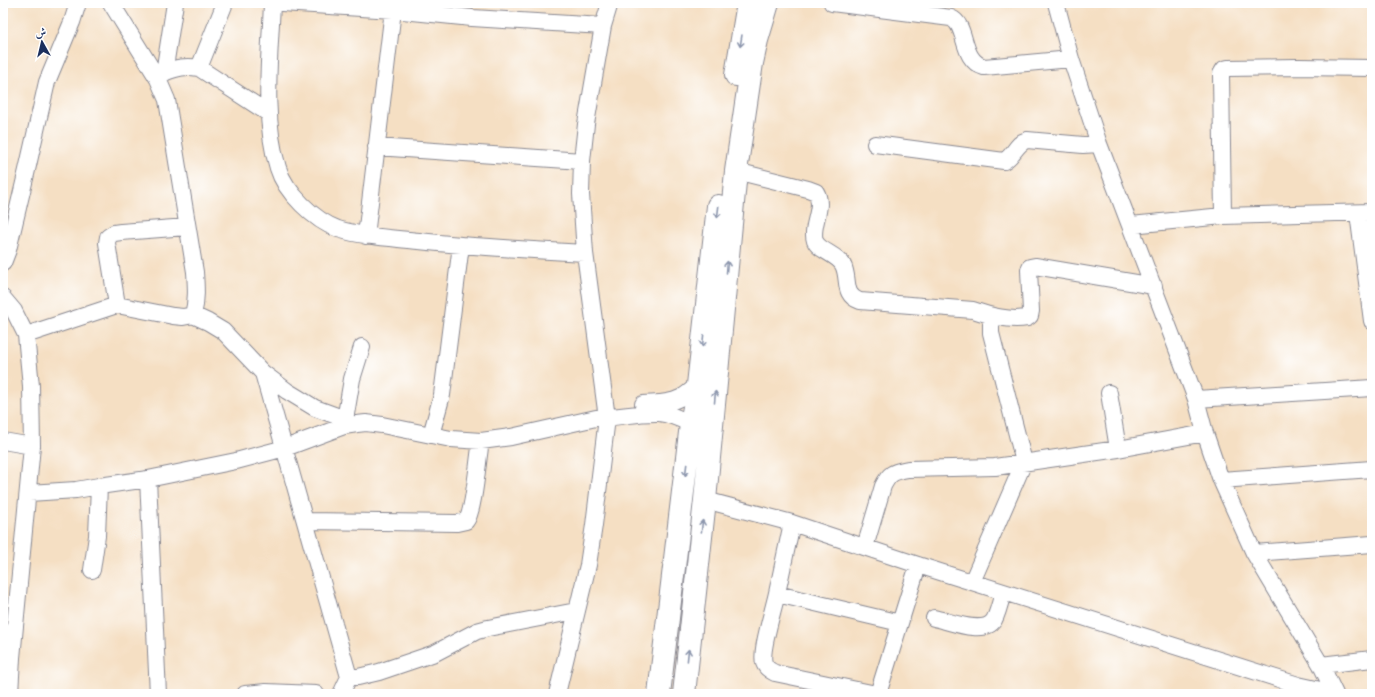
<svg xmlns="http://www.w3.org/2000/svg" width="1375" height="697" font-family="'Old Standard TT',Amiri,serif">
  <style>
    .lines { fill: none; stroke-linecap: round; stroke-linejoin: round }
    .minor-casing { stroke: #888790; stroke-width: 18 }
    .highway-casing { stroke: #888790; stroke-width: 24 }
    .minor { stroke: #fff; stroke-width: 16 }
    .highway { stroke: #fff; stroke-width: 22 }
    .oneway { stroke: #8d97ae }
  </style>
  <rect width="100%" height="100%" fill="#fff"/>
  <filter id="ink" filterUnits="userSpaceOnUse"><feTurbulence type="fractalNoise" baseFrequency=".025" numOctaves="2"/><feDisplacementMap in="SourceGraphic" scale="8" xChannelSelector="R" yChannelSelector="G"/><feConvolveMatrix kernelMatrix="1 2 1 2 8 2 1 2 1" color-interpolation-filters="sRGB"/></filter>
  <filter id="wash" filterUnits="userSpaceOnUse"><feTurbulence type="fractalNoise" baseFrequency=".012" numOctaves="4" result="noise"/><feDisplacementMap in="SourceGraphic" scale="16" xChannelSelector="R" yChannelSelector="G"/><feGaussianBlur stdDeviation="0.9" result="paint"/><feColorMatrix in="noise" values="0 0 0 0 0 0 0 0 0 0 0 0 0 0 0 0 0 1.4 0 .05"/><feComposite in="paint" operator="in"/></filter>
  <g filter="url(#wash)">
    <rect width="100%" height="100%" fill="#f5dfc3"/>
  </g>
  <g filter="url(#ink)">
    <g class="lines">
      <g class="minor-casing">
        <path id="minor" d="M111,3L158,79L167,100L195,272C196,287 197,300 193,315
          M272,3C270,56 262,117 278,168C285,192 315,221 338,229C364,237 392,238 419,241C474,247 529,250 585,253
          M282,3L393,10L472,18L603,26
          M832,3L951,18C968,25 960,60 984,67L1071,59
          M1056,3L1071,59L1099,144L1196,399L1205,433L1221,480L1254,553L1321,665L1335,694
          M199,68L225,3
          M164,73C177,67 186,66 199,68L268,113
          M159,78L164,73L175,3
          M875,144L1004,161C1014,156 1016,143 1027,140L1083,145L1099,144
          M376,147L582,161
          M736,171L808,189L816,192C825,207 810,226 815,241C819,251 837,254 843,265C850,279 842,295 860,301L973,310C991,316 1009,321 1027,318L1030,316L1031,311L1029,270L1030,267L1035,266L1154,286
          M1358,213L1372,321
          M1223,216L1221,74L1224,69L1228,68L1298,67L1372,68
          M1131,225L1223,216L1372,212
          M366,236L393,10V3
          M3,263L8,250L27,170L47,82L72,22L78,3
          M3,298L14,311L26,335L31,386L32,446L12,658L10,694
          M117,305L107,243L108,237L114,233L121,232L187,227
          M26,335L117,305L173,316L183,317L193,315L208,322L223,331L263,373L287,391L315,408L345,419
          M263,373L349,677L341,694
          M1109,393L1118,449
          M1196,399L1372,388
          M643,404C656,403 669,404 680,398C687,395 692,389 698,385
          M344,426L352,379L362,347
          M431,435L442,395L461,245
          M3,441L32,446
          M148,479L158,694
          M1221,480L1372,469
          M29,493L76,490L99,486L148,479L236,461L285,448L344,426L357,424L366,423L382,425L451,439L481,441L511,437L596,418C617,418 638,412 659,413C670,414 681,419 691,424
          M705,500L792,523L918,565L1298,685L1334,693
          M306,521L457,523L466,521C474,512 478,457 481,441
          M792,523C787,547 782,570 777,593C774,608 760,651 764,663C766,669 771,671 775,673L876,694
          M865,547L883,486C890,472 894,472 908,469L995,467L1118,449L1205,433
          M1254,553L1372,544
          M92,570L97,536L99,486
          M972,582L1024,462L991,333V316
          M777,594L900,623
          M934,618C949,621 984,636 994,620C998,613 1001,600 1003,592
          M1321,665L1372,659
          M349,677H358L379,672L435,653L477,631L488,628L576,611
          M245,694L266,692L316,694
          M557,694L588,565L594,525L607,418L585,253L581,194L582,161L586,124L603,26L610,3
          M878,694L918,565"/>
      </g>
      <g class="highway-casing">
        <path id="highway" d="M736,75L748,3
          M659,694L691,424L698,385L718,206
          M684,694L705,500L736,171L752,63L757,40L768,3"/>
      </g>
      <use href="#minor" class="minor"/>
      <use href="#highway" class="highway"/>
    </g>
    <defs><path id="oneway-shaft" d="M-6 0H5M1.5-3L5.5 0L1.5 3" fill="none" stroke-width="1.6" stroke-linecap="round" stroke-linejoin="round"/></defs>
    <g class="oneway">
      <use href="#oneway-shaft" transform="translate(741 41) rotate(99)"/>
      <use href="#oneway-shaft" transform="translate(718 212) rotate(97)"/>
      <use href="#oneway-shaft" transform="translate(727 267) rotate(-85)"/>
      <use href="#oneway-shaft" transform="translate(703 341) rotate(96)"/>
      <use href="#oneway-shaft" transform="translate(715 397) rotate(-85)"/>
      <use href="#oneway-shaft" transform="translate(686 470) rotate(97)"/>
      <use href="#oneway-shaft" transform="translate(702 526) rotate(-84)"/>
      <use href="#oneway-shaft" transform="translate(688 655) rotate(-84)"/>
    </g>
  </g>
  <rect width="1375" height="697" fill="none" stroke="#fff" stroke-width="16"/>
  <g transform="translate(42 42) rotate(352)" stroke="#ffffff" stroke-width="3" paint-order="stroke">
  <path d="M0-3L7 15L0 10L-7 15Z" fill="#1b2f5e"/>
  <text y="-6" font-size="11" font-weight="bold" text-anchor="middle" fill="#1b2f5e">ش</text>
  </g>
</svg>
